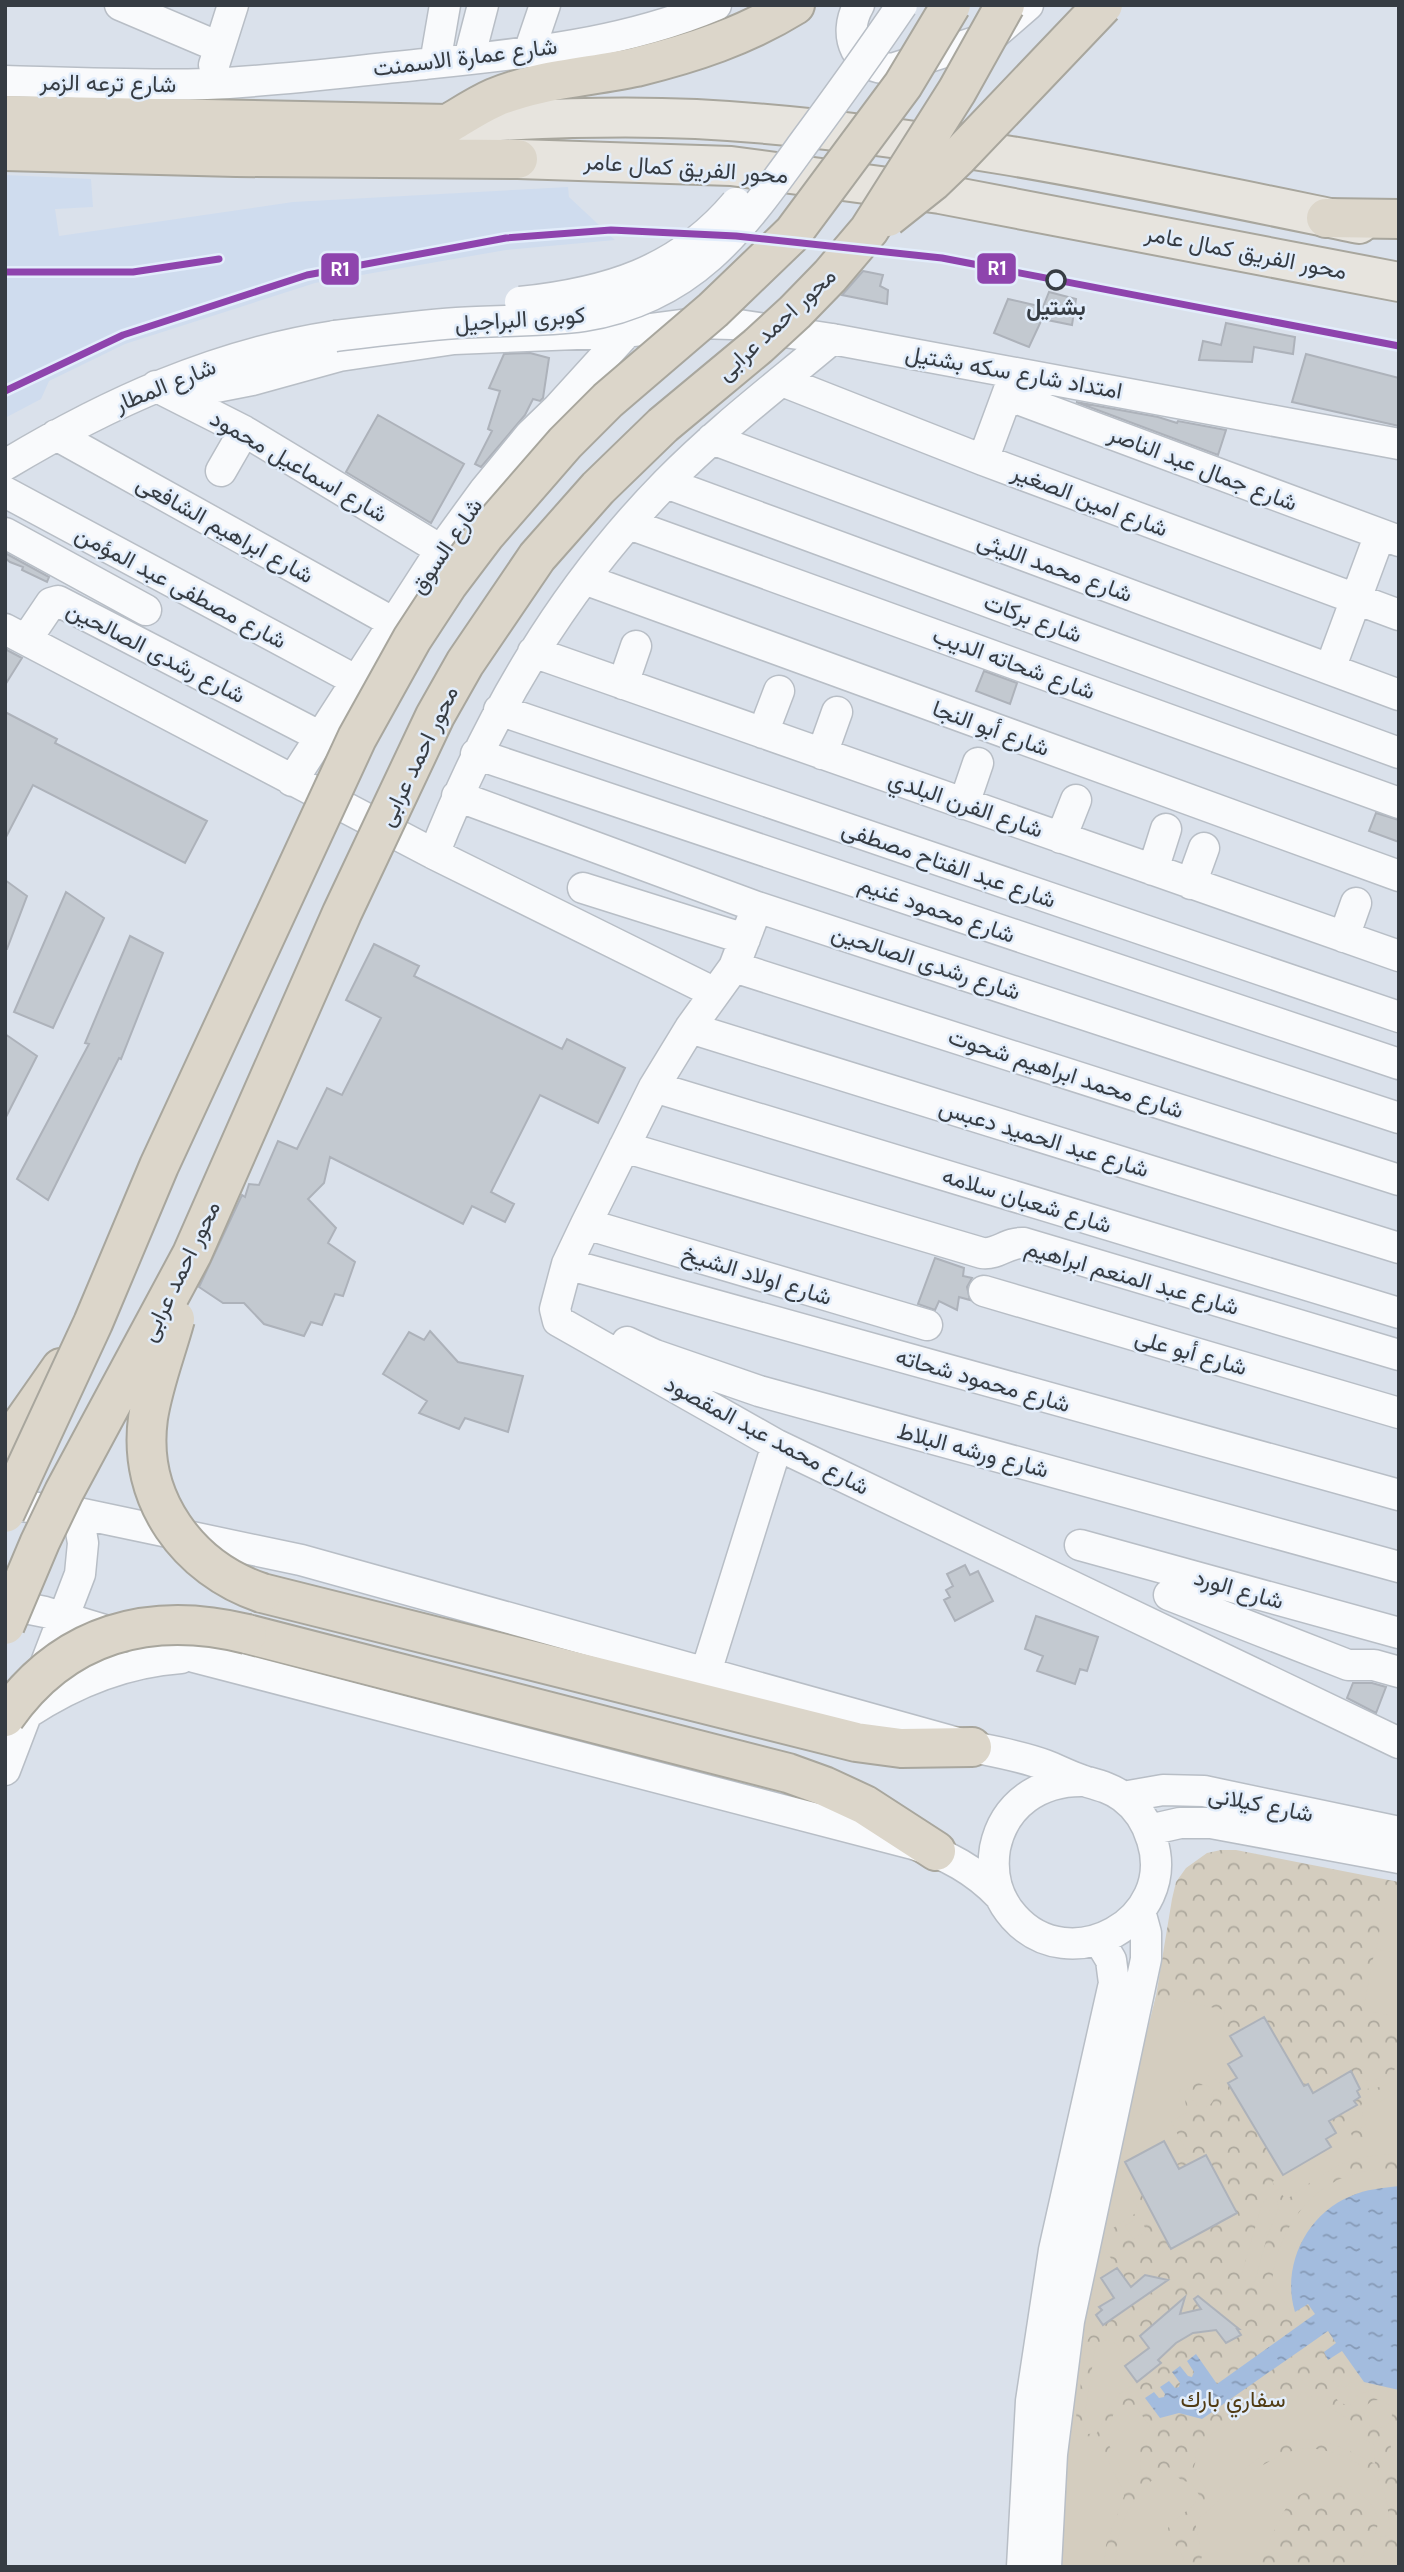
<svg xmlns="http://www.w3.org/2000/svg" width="1404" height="2572" font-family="'DM Sans',Vazirmatn,sans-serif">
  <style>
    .built { fill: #cfdcee }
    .park { fill: url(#park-crowns) }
    .garden { fill: #d4cdbf }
    .water { fill: url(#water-ripples) }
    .building { fill: #c3c9d0; stroke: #adb2ba; stroke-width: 2 }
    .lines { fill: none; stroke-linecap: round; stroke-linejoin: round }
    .minor-casing { stroke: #b8bec6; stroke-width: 33 }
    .major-casing { stroke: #a8a69d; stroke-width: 42 }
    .highway-casing { stroke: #a8a69d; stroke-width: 42 }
    .minor { stroke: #f9fafc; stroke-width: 30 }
    .major { stroke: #e7e4de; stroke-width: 38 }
    .highway { stroke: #dcd6ca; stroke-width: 38 }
    .minor-bridge-casing { stroke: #b8bec6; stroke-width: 33; stroke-linecap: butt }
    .highway-bridge-casing { stroke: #a8a69d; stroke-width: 42; stroke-linecap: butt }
    .minor-bridge { stroke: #f9fafc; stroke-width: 30 }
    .highway-bridge { stroke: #dcd6ca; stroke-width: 38 }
    .rail-1-casing { stroke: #e2edfb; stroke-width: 12 }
    .rail-1 { stroke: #8e44ad; stroke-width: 7 }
    .stop-dot { fill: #e2edfb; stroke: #363c43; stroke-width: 3.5 }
    .labels { text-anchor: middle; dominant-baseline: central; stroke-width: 5; stroke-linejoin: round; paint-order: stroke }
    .street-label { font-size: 23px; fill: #363c43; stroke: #e2edfb }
    .stop-label { font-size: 23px; font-weight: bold; fill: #363c43; stroke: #e2edfb }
    .park-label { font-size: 23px; fill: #513c14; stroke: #e2edfb }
    .line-badge { stroke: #e2edfb; stroke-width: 2.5 }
    .badge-label { font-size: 19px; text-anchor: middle; font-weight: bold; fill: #fff }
  </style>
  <defs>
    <pattern id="park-crowns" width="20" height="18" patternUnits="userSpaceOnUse" patternTransform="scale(1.75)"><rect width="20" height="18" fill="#d4cdbf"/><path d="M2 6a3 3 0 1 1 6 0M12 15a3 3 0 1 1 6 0" fill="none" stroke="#ada89d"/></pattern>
    <pattern id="water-ripples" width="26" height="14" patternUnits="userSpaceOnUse" patternTransform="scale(1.75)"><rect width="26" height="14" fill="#a3bcde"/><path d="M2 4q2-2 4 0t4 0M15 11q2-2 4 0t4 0" fill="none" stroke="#869ab6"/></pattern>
  </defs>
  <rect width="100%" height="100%" fill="#dae1eb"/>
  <path class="built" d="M5,175L91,179L93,207L55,209L59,236L293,202L568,187L569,197L615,240L506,250L315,283L125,344L49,381L41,399L5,418Z"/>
  <path class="park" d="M1221,1850H1236L1399,1882V2567H1055L1067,2386L1156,1996L1172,1899L1176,1882L1186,1868L1207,1853Z"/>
  <path class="garden" d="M1387,1894L1399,1896V1954L1376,1949Z
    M1374,1954L1399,1959V2017L1363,2010Z
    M1156,1996L1225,2010L1223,2021L1242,2056L1228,2064L1237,2078L1226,2084L1233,2103L1229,2115L1224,2118L1221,2117C1218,2106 1226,2098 1221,2083L1207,2075H1195V2078L1186,2091L1180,2089L1179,2092L1184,2094L1187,2112L1171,2122L1190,2157L1177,2164L1164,2141L1126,2162L1138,2185L1128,2191L1139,2211L1098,2238L1117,2268L1114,2298L1100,2307L1109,2321L1093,2332L1087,2341L1074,2431L1079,2439L1100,2446L1123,2490L1124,2496L1106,2545L1104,2567H1055L1067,2386L1108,2186Z
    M1399,2062V2079L1369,2091L1366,2081C1378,2080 1395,2075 1399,2062Z
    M1192 2096a11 11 0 1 1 22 0a11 11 0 1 1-22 0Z
    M1399,2091V2154C1347,2155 1331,2168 1290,2197H1284L1272,2182L1331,2147L1326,2139L1336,2133L1334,2129L1352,2120L1356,2128L1350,2131L1355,2143L1364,2139L1360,2128L1367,2124V2121L1361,2118L1364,2110L1360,2109L1364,2098L1377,2103Z
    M1399,2169V2186C1383,2188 1366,2189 1351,2196C1306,2214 1281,2267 1295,2312L1293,2314L1272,2284C1276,2232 1311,2180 1366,2171C1377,2169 1388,2170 1399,2169Z
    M1268,2197L1276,2199L1279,2207L1267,2237L1255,2281L1246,2284L1241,2276L1262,2204Z
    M1139,2217L1147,2231L1133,2239L1125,2226Z
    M1106,2340C1124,2343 1119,2355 1126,2367C1129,2372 1133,2377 1137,2382L1114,2398L1097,2433L1088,2434L1083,2425L1095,2349L1097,2344Z
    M1359,2376L1365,2382L1399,2390V2399C1384,2385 1370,2389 1353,2398L1355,2402L1348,2405L1340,2403L1335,2397L1334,2390L1341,2384L1344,2388Z
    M1277,2388L1290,2402L1304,2392L1352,2421L1354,2433L1374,2445L1375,2464C1296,2420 1282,2440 1217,2490H1207L1193,2470L1196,2460L1194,2454L1211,2435Z
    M1364 2414a14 14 0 1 1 28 0a14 14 0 1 1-28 0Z
    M1128,2405H1135L1150,2427L1140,2447L1141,2470L1136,2477L1123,2473L1108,2443L1110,2425L1114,2412Z
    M1399,2432V2493L1390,2442Z
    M1307,2448C1330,2449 1370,2463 1381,2485C1389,2499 1388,2519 1391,2535L1380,2537L1385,2557L1379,2567H1358C1362,2551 1382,2533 1377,2516C1365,2479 1313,2478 1290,2503C1279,2515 1267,2550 1258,2567H1199L1202,2556L1195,2522C1227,2495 1265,2452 1307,2448Z
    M1168,2467L1182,2481L1191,2482L1199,2495C1194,2511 1177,2514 1168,2528L1169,2535L1184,2558L1178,2567H1115C1116,2522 1133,2493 1168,2467Z"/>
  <path class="water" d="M1399,2186V2390L1364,2382L1342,2351L1328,2360L1324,2352L1336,2343L1328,2331L1202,2419L1179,2413L1160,2418L1145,2398L1154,2392L1159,2398L1164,2397L1165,2394L1160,2387L1169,2381L1175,2388L1179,2387L1180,2383L1172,2372L1180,2366L1188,2376L1192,2377L1194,2372L1187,2361L1196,2354L1217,2384L1315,2314L1308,2304L1295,2312C1281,2267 1306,2214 1351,2196C1366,2189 1383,2188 1399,2186Z"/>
  <path class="building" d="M863,271L883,275L880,286L888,290L887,304L842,295Z
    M1049,292L1076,299L1072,325L1042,319L1029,347L994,333L1008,299L1043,307Z
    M1226,323L1295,337L1293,354L1254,347L1252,362L1199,360L1203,341L1221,345Z
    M530,353L549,358L543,398L540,401L533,399L525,415L481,467L475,464L492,431L488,429L500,391L489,388L504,354Z
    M1306,354L1399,378V426L1292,402Z
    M1076,402L1158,417L1177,423L1178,421L1226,430L1218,455Z
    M378,415L464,464L431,523L346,472Z
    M5,553L49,577L47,582L22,570L23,567L10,562L5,558Z
    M5,649L22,658L5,685Z
    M984,671L1017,683L1010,704L976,691Z
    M5,712L57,739L55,743L207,821L185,863L33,785L5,839Z
    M1376,813L1399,820V842L1369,831Z
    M5,880L27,896L7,949H5Z
    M66,892L104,918L53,1028L14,1012Z
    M130,936L163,953L121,1059L119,1058L48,1200L17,1179L89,1044L85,1043Z
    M374,944L419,966L414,976L562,1049L567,1039L625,1068L598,1123L540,1095L491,1192L514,1204L505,1222L472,1206L463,1224L330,1157L324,1183L308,1199L336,1228L328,1243L355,1262L343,1296L335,1294L322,1325L311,1322L304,1336L264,1324L244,1303H223L199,1287L242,1195L245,1197L249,1184L259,1185L278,1141L297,1149L327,1088L342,1095L381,1018L346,1000Z
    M5,1034L37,1056L5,1119Z
    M935,1258L964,1268L963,1276L972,1278L967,1287L970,1300L959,1297L957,1310L939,1301L935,1310L918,1304Z
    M430,1331L458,1362L523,1376L508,1432L465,1418L459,1429L419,1413L427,1401L383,1374L409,1332L424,1340Z
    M965,1565L970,1575L978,1571L993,1601L955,1621L944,1600L950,1597L946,1590L953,1586L947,1574Z
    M1036,1616L1098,1637L1087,1671L1080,1669L1075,1684L1037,1671L1043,1656L1025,1649Z
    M1353,1683H1372L1386,1687L1376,1713L1347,1698Z
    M1264,2017L1304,2086L1308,2084L1313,2093L1351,2071L1360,2089L1357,2091L1360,2097L1354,2101L1357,2105L1329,2121L1336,2133L1326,2139L1331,2147L1283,2175L1228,2083L1237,2078L1228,2064L1242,2056L1230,2036Z
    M1164,2141L1179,2169L1206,2155L1237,2213L1171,2249L1125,2162Z
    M1117,2268L1131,2287L1145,2275L1168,2280L1103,2325L1096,2315L1102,2310L1099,2307L1114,2298L1101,2278Z
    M1198,2296L1239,2329H1237L1241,2335L1226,2343L1216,2330L1193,2333L1176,2343L1158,2360L1161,2363L1137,2382L1125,2366L1149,2348L1140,2336L1185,2297L1180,2314L1201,2309L1194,2299Z"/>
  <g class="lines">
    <g class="minor-casing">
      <path id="minor" d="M120,5L219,47
        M859,5C841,35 857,73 895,68L991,37L1028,5
        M529,52L545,5
        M469,59L483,5
        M435,63L445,5
        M214,65L233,5
        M5,81C73,83 140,86 207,84C280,81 353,71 425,64C523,54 624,44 716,5
        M782,381L983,460L1399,615
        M156,386L211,388L252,380L339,356L454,339L627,332L696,323L732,324L832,339L1399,444
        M165,391L244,431L441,550
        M1007,395L1399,541
        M56,435L394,623
        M712,439L1399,695
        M983,460L1014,376
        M5,465C108,403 216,354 335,336
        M221,471L244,431
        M666,483L1399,753
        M5,492L357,681
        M629,524L1399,803
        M5,533L146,610
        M584,579L1399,876
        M5,629L26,640L51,603L58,601L321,737
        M26,640L434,854L715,993
        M533,652L1399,956
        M1330,669L1380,534
        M623,684L636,646
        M499,710L1399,1017
        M763,733L779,691
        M476,754L1399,1064
        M822,754L837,712
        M292,781L441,550L484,491L530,435L557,409L627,332
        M457,796L757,907L1399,1118
        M964,804L978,763
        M1061,838L1076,800
        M434,854C489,715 561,590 667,482C718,430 776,386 832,339
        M1153,870L1166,829
        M1191,884L1204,848
        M583,888L745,939
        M757,907L734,967L690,1028L654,1087L586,1224L567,1264L555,1309L558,1321L777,1445L1399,1743
        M1344,937L1356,903
        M734,967L1399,1180
        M690,1028L1399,1248
        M654,1087L1399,1313
        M624,1147L982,1253C998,1255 1007,1242 1024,1243L1399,1355
        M586,1224L927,1325
        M567,1264L1399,1495
        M984,1291L1399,1413
        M627,1342L655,1355L759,1391L1399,1567
        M5,1504L78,1513L301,1560L972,1747C997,1752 1021,1756 1045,1765C1058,1770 1071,1777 1084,1781C1098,1785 1111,1788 1123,1797C1138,1808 1147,1823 1152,1840C1178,1921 1070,1980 1014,1917C996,1897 991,1873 995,1848C1004,1804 1040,1780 1084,1781
        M1080,1545L1399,1633
        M1169,1595L1348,1665H1374L1399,1672
        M5,1604L45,1612L194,1657L913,1844C947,1855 975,1870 1000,1896
        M706,1672L777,1445
        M26,1714C73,1683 124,1662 181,1658
        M5,1770L80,1574L83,1543L78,1513
        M1123,1797L1163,1790L1204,1791L1399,1832
        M1149,1830L1180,1823H1211L1399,1858
        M1022,2567L1031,2401L1054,2250L1114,1983L1111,1960L1099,1940
        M1046,2567L1052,2454L1069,2321L1146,1959V1933L1140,1911"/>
    </g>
    <g class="major-casing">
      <path id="major" d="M448,124C530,119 614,115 696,119C920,131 1140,179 1359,224
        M518,159L731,166L940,194L1399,282"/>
    </g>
    <g class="highway-casing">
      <path id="highway" d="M5,115L448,124C463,115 478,105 494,98C539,79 589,77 636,67C693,53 745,36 795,5
        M5,151L236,157L518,159
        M1326,218L1399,219
        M5,1448L61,1368
        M262,1593L856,1742L901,1748L972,1747
        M247,1634L788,1773L824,1786L865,1805L936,1851"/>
    </g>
    <use href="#minor" class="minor"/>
    <use href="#major" class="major"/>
    <use href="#highway" class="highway"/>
    <g class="minor-bridge-casing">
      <path id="minor-bridge" d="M520,302C606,293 678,272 736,203
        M335,336C376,331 416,326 457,323C499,320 542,322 584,316C694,298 743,227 803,144C837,98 870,52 902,5"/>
    </g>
    <g class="highway-bridge-casing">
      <path id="highway-bridge" d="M888,217L932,182L959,156L1103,5
        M175,1319C166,1352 153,1385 148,1418C137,1499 188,1568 262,1593
        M5,1513L93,1323L159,1166L357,738L412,639L448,584L485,535L565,443L608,400L713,310L793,233L903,85L951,5
        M5,1625L40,1542L64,1492L192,1254L342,913L435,716L465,663L537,557L598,488L663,425L758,346L795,312L830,276L869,230L957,91L1005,5
        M5,1717C64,1633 150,1610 247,1634"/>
    </g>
    <use href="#minor-bridge" class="minor-bridge"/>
    <use href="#highway-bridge" class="highway-bridge"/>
    <g class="rail-1-casing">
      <path id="rail-1" d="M5,272H133L219,259
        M5,391L123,335L307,275L506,238L611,230L736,236L942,258L1399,346"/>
    </g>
    <use href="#rail-1" class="rail-1"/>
  </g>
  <circle class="stop-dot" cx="1056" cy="280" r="9"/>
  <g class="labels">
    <g class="street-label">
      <text transform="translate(465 57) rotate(-7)">شارع عمارة الاسمنت</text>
      <text transform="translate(108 83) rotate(1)">شارع ترعه الزمر</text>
      <text transform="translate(686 168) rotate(4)">محور الفريق كمال عامر</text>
      <text transform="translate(1246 252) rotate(11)">محور الفريق كمال عامر</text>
      <text transform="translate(520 319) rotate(-4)">كوبرى البراجيل</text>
      <text transform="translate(776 324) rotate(-43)">محور احمد عرابى</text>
      <text transform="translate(1014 372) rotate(10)">امتداد شارع سكه بشتيل</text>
      <text transform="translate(165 385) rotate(-22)">شارع المطار</text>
      <text transform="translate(299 466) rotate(30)">شارع اسماعيل محمود</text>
      <text transform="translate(1203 468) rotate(21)">شارع جمال عبد الناصر</text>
      <text transform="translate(1090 500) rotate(21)">شارع امين الصغير</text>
      <text transform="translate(225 529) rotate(29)">شارع ابراهيم الشافعى</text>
      <text transform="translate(446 546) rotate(-56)">شارع السوق</text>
      <text transform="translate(1055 567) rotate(20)">شارع محمد الليثى</text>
      <text transform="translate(181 587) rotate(28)">شارع مصطفى عبد المؤمن</text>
      <text transform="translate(1033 618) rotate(20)">شارع بركات</text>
      <text transform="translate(156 652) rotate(27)">شارع رشدى الصالحين</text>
      <text transform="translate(1014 663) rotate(20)">شارع شحاته الديب</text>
      <text transform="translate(991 728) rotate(20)">شارع أبو النجا</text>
      <text transform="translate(418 756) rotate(-64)">محور احمد عرابى</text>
      <text transform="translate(966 804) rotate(19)">شارع الفرن البلدي</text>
      <text transform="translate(949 864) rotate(19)">شارع عبد الفتاح مصطفى</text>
      <text transform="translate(937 909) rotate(19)">شارع محمود غنيم</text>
      <text transform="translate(926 962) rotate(18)">شارع رشدى الصالحين</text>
      <text transform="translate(1066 1073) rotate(18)">شارع محمد ابراهيم شحوت</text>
      <text transform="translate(1044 1138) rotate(17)">شارع عبد الحميد دعبس</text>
      <text transform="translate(1027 1200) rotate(17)">شارع شعبان سلامه</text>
      <text transform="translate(180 1271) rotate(-64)">محور احمد عرابى</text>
      <text transform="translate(757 1275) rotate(17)">شارع اولاد الشيخ</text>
      <text transform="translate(1132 1277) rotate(16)">شارع عبد المنعم ابراهيم</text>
      <text transform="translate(1191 1352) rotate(16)">شارع أبو على</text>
      <text transform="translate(983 1380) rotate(16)">شارع محمود شحاته</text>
      <text transform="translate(767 1435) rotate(28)">شارع محمد عبد المقصود</text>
      <text transform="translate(973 1450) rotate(15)">شارع ورشه البلاط</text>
      <text transform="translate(1239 1589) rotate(16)">شارع الورد</text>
      <text transform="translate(1261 1804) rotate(11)">شارع كيلانى</text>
    </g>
    <g class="stop-label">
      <text x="1056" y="307">بشتيل</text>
    </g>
    <g class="park-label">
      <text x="1233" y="2399">سفاري بارك</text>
    </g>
  </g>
  <g class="line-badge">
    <rect x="976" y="252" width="41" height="33" rx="7" fill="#8e44ad"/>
    <rect x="320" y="252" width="40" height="34" rx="7" fill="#8e44ad"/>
  </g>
  <g class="badge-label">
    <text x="997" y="275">R1</text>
    <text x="340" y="276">R1</text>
  </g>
  <rect width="1404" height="2572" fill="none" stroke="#363c43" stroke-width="14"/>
</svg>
